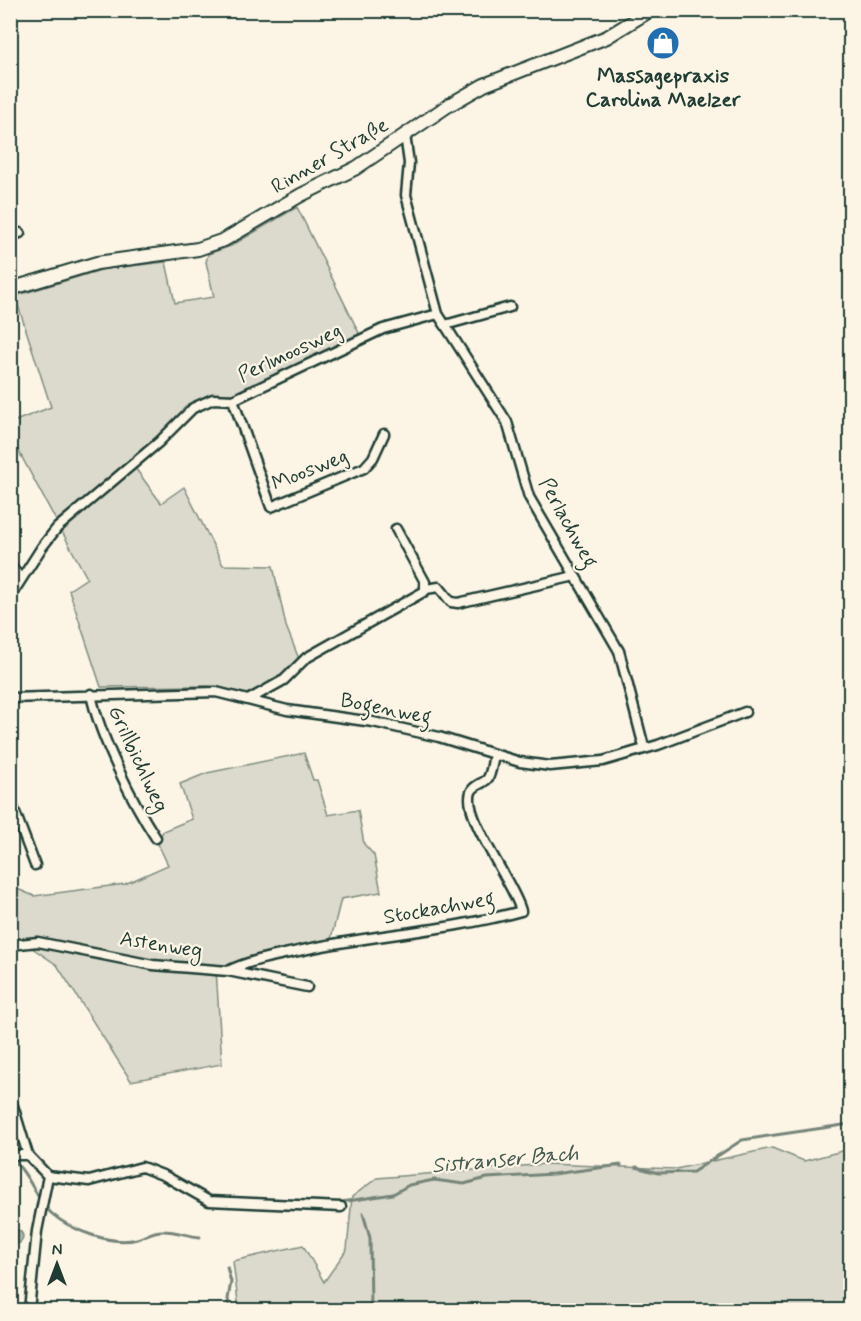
<svg xmlns="http://www.w3.org/2000/svg" width="861" height="1321" font-family="Mynerve,sans-serif">
  <style>
    .green { fill: #dcdacc; stroke: #7e8c80; stroke-width: 1.5 }
    .water { fill: #aeb3a7; stroke: #758479; stroke-width: 1.5 }
    .lines { fill: none; stroke-linecap: round; stroke-linejoin: round }
    .stream { stroke: #758479; stroke-width: 3 }
    .minor-casing { stroke: #1f3d34; stroke-width: 13 }
    .secondary-casing { stroke: #1f3d34; stroke-width: 16 }
    .minor { stroke: #fcf5e5; stroke-width: 8 }
    .secondary { stroke: #fcf5e5; stroke-width: 12 }
    .labels { text-anchor: middle; dominant-baseline: central; stroke-width: 4.5; stroke-linejoin: round; paint-order: stroke }
    .poi-label { font-size: 21px; font-weight: bold; fill: #1f3d34; stroke: #fcf5e5 }
    .street-label { font-size: 21px; fill: #1f3d34; stroke: #fcf5e5 }
    .water-label { font-size: 22px; font-style: italic; fill: #435a51; stroke: #fcf5e5 }
  </style>
  <rect width="100%" height="100%" fill="#fcf5e5"/>
  <filter id="ink" filterUnits="userSpaceOnUse"><feTurbulence type="fractalNoise" baseFrequency=".0167" numOctaves="2"/><feDisplacementMap in="SourceGraphic" scale="12" xChannelSelector="R" yChannelSelector="G"/><feConvolveMatrix kernelMatrix="1 2 1 2 8 2 1 2 1" color-interpolation-filters="sRGB"/></filter>
  <g filter="url(#ink)">
    <path class="green" d="M297,207L360,335L237,394C194,394 187,411 159,437C150,446 139,453 130,461L161,503L184,487L223,565L273,566L286,626L299,659L283,677L247,694L208,686L101,687L69,590L87,578L11,437L10,423L51,407L15,296L104,269L166,262L175,303L214,297L206,262L208,254L231,246Z
      M304,753L313,780H317L328,815L358,810L364,844L374,855L381,892L341,899L331,939L216,969L222,1064L131,1081L57,965L19,939L11,941L10,886L34,896L125,884L168,865L158,844L163,831L192,819L180,784L207,773Z
      M772,1148L804,1161L850,1149V1310H239L233,1261L303,1245L324,1282L347,1249L352,1197L377,1178L546,1164L676,1169Z"/>
    <path class="water" d="M9 1237a7 7 0 1 1 14 0a7 7 0 1 1-14 0Z"/>
    <g class="lines">
      <path class="stream" d="M10,1163L17,1164C31,1179 36,1198 51,1213C70,1230 112,1246 137,1239C147,1236 153,1230 164,1231C176,1231 188,1236 200,1237
        M636,1167L658,1173L693,1172L742,1140L850,1124
        M341,1202L393,1194L409,1185L434,1180L464,1184L487,1178L553,1174L621,1165
        M363,1213L370,1238L371,1310
        M227,1267L231,1282L228,1299L230,1310"/>
      <g class="minor-casing">
        <path id="minor" d="M405,135L409,163L406,195L438,314L507,422L529,497L619,651L644,747
          M10,236L20,233
          M445,325L510,307
          M233,400L271,507L364,468L373,458L384,434
          M10,564L21,579
          M426,589L439,587L451,602L458,603L575,576
          M10,597L42,547L57,528L159,442L193,408L213,399L233,400L383,329L438,314
          M91,694C99,735 133,803 156,838
          M10,698L216,692L287,710L373,722L439,737L520,762L550,766L603,761L658,745L745,712
          M250,699L284,680L306,658L425,591V582L396,529
          M10,799L35,865
          M10,945L38,942L153,965L228,971L307,987
          M228,971C248,961 271,957 294,952C369,934 446,932 521,911C514,883 462,817 471,792C474,784 484,784 488,778C492,771 492,762 494,755
          M10,1096L28,1155L48,1176L89,1181L142,1167L165,1176L209,1201L341,1207
          M10,1155H28
          M29,1310L37,1231L48,1176"/>
      </g>
      <g class="secondary-casing">
        <path id="secondary" d="M10,289L97,263L198,249L224,240L301,195L356,168L449,105L484,85L607,37L651,10"/>
      </g>
      <use href="#minor" class="minor"/>
      <use href="#secondary" class="secondary"/>
    </g>
  </g>
  <defs>
    <g id="shop-disc" transform="scale(1.725)"><circle r="9.5" fill="#1f6fb2" stroke="#fcf5e5"/><path d="M-5-2.5h2.3a2.7 3.5 0 0 1 5.4 0H5L5.5 6h-11ZM-1.5-2.5h3a1.5 2.3 0 0 0-3 0Z" fill="#fff"/></g>
  </defs>
  <g fill-rule="evenodd">
    <use href="#shop-disc" x="663" y="43"/>
  </g>
  <g class="labels">
    <g class="poi-label">
      <text x="663" y="76">Massagepraxis<tspan x="663" dy="24">Carolina Maelzer</tspan></text>
    </g>
    <g class="street-label">
      <text transform="translate(330 156) rotate(-30)">Rinner Straße</text>
      <text transform="translate(290 353) rotate(-25)">Perlmoosweg</text>
      <text transform="translate(310 470) rotate(-22)">Moosweg</text>
      <text transform="translate(568 523) rotate(61)">Perlachweg</text>
      <text transform="translate(386 709) rotate(11)">Bogenweg</text>
      <text transform="translate(138 759) rotate(65)">Grillbichlweg</text>
      <text transform="translate(439 908) rotate(-10)">Stockachweg</text>
      <text transform="translate(161 945) rotate(9)">Astenweg</text>
    </g>
    <g class="water-label">
      <text transform="translate(505 1160) rotate(-5)">Sistranser Bach</text>
    </g>
  </g>
  <rect width="861" height="1321" fill="none" stroke="#fcf5e5" stroke-width="36"/>
  <rect x="18" y="18" width="825" height="1285" fill="none" stroke="#1f3d34" stroke-width="2" filter="url(#ink)"/>
  <g transform="translate(57 1264)" stroke="#fcf5e5" stroke-width="4.5" paint-order="stroke">
  <path d="M0-4.5L10 22L0 15L-10 22Z" fill="#1f3d34"/>
  <text y="-9" font-size="16" font-weight="bold" text-anchor="middle" fill="#1f3d34">N</text>
  </g>
</svg>
